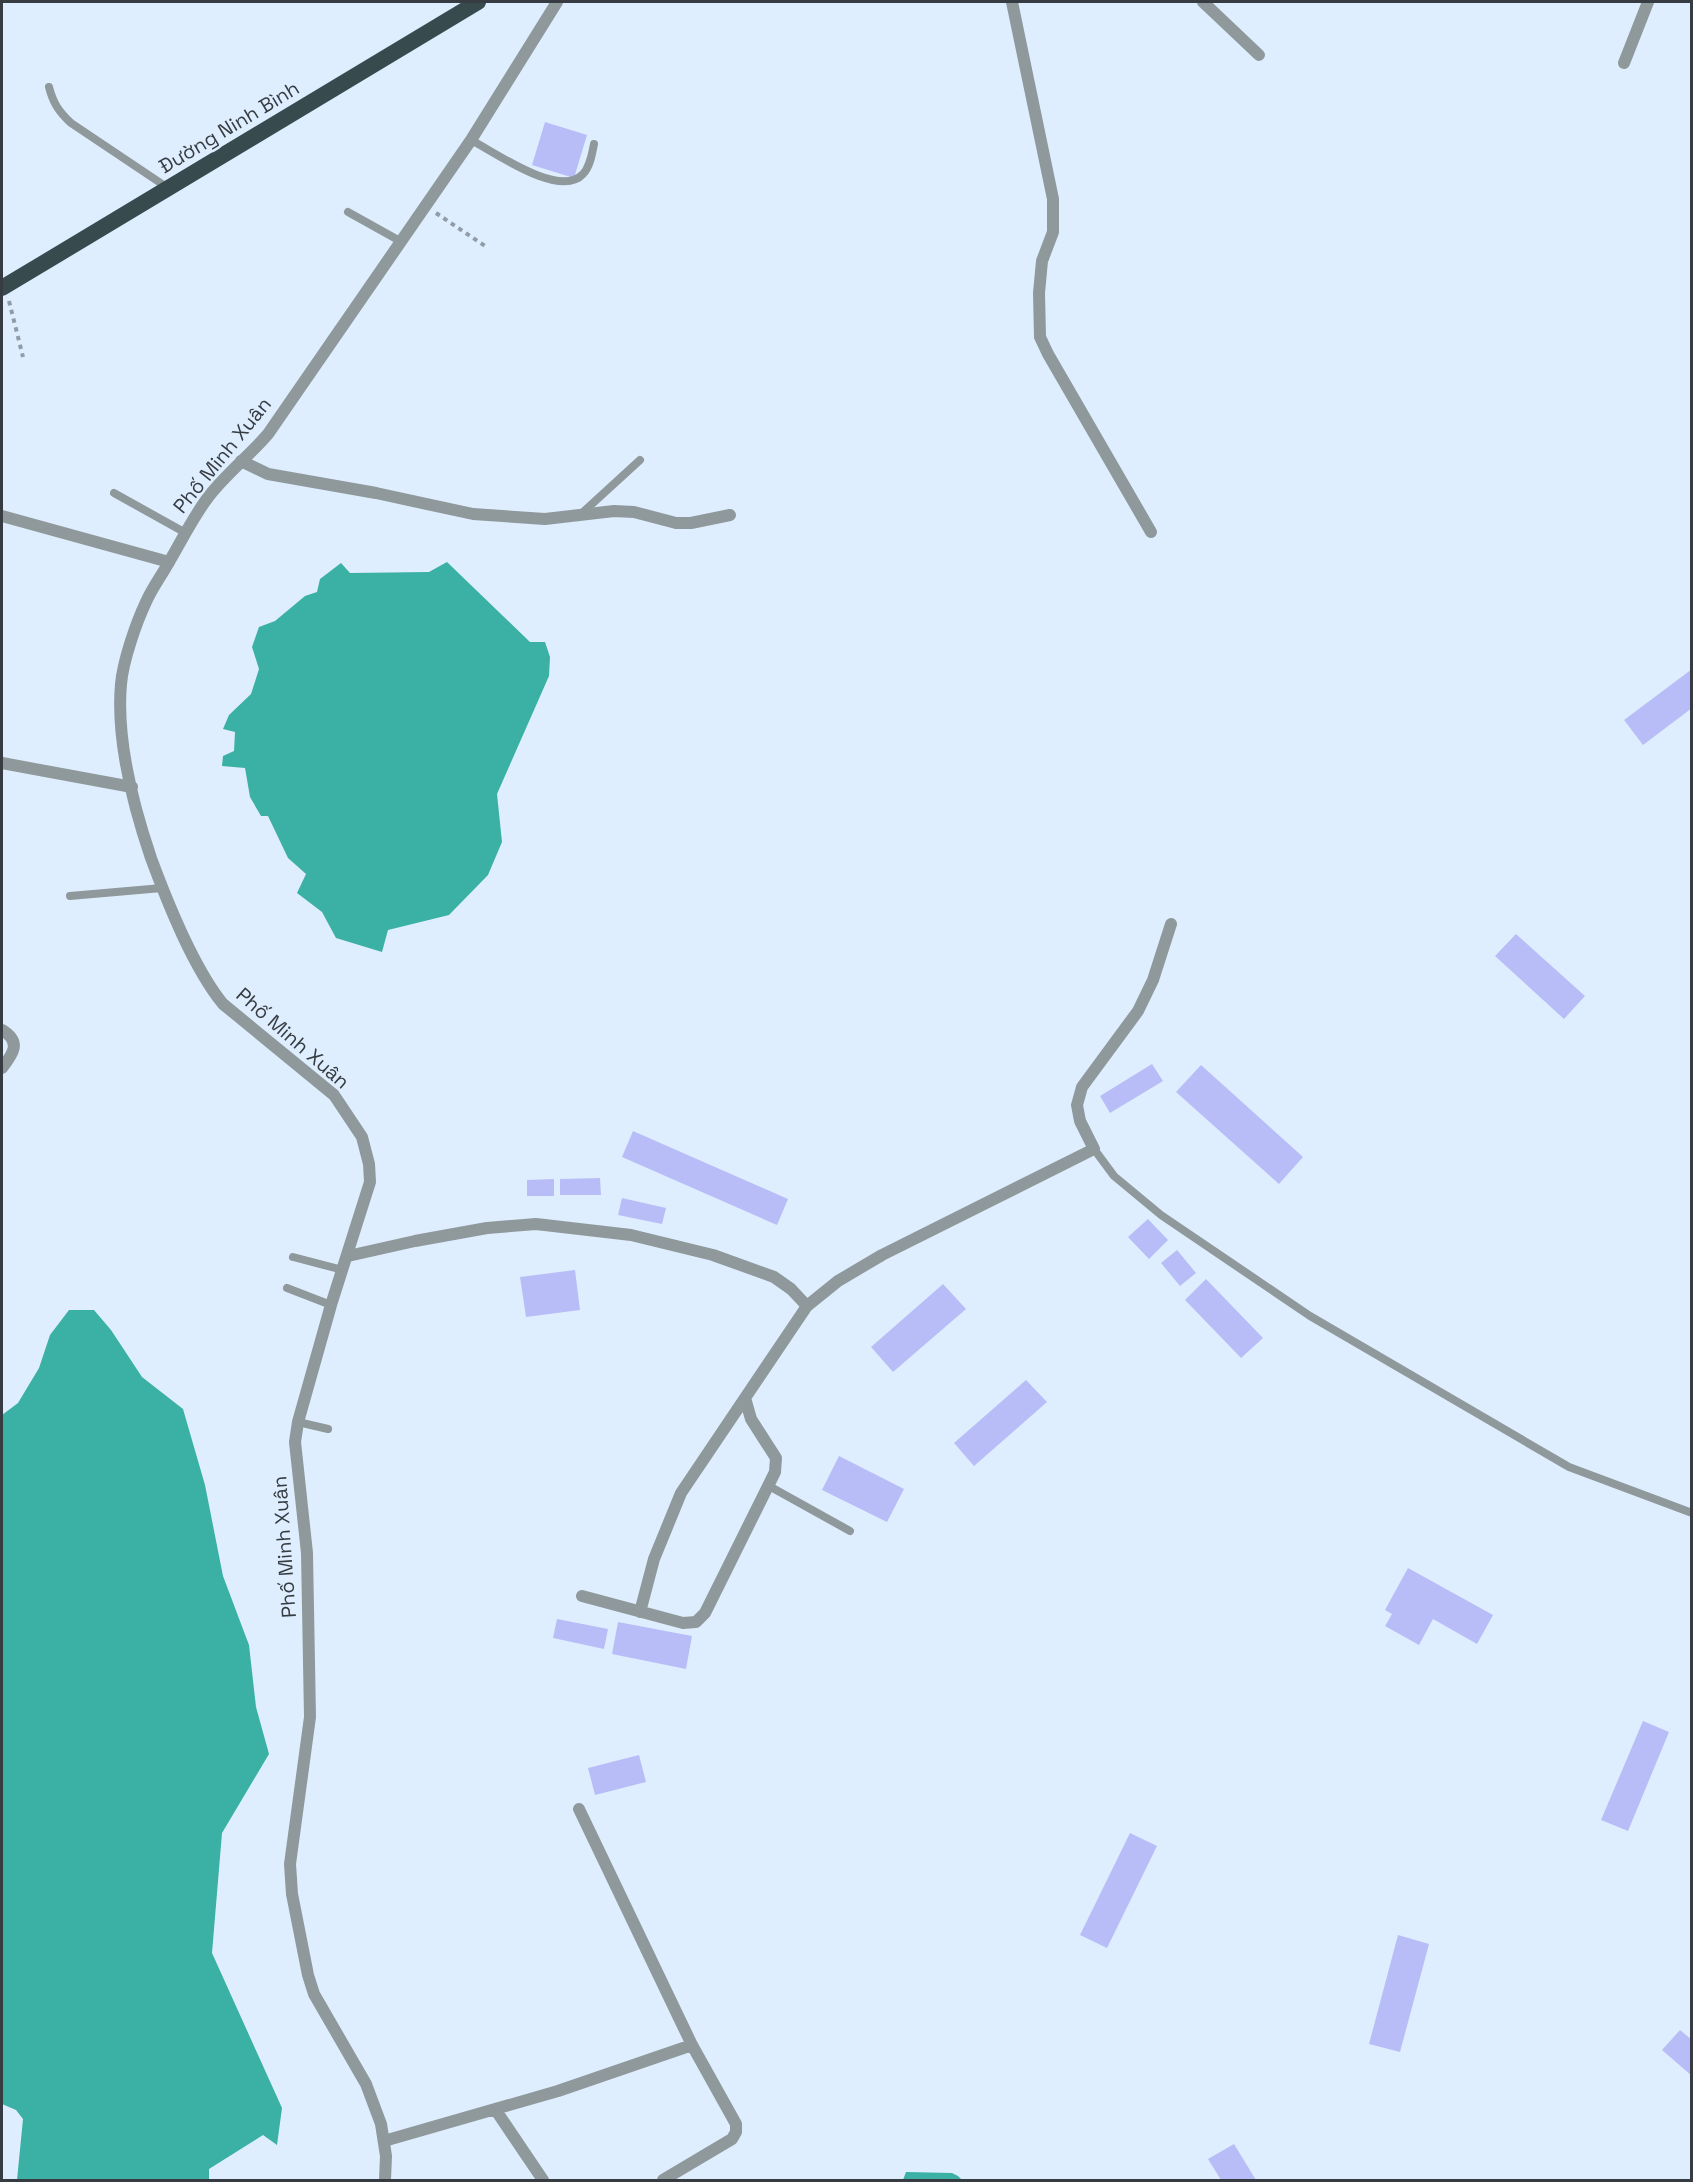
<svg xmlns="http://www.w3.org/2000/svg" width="1693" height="2182" font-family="'Space Grotesk',sans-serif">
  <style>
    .water { fill: #3bb0a4 }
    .building { fill: #b8bdf8 }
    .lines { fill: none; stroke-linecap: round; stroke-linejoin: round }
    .path { stroke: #919ca8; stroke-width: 4; stroke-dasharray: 4.5 4.5; stroke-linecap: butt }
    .service { stroke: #8f999c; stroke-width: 8 }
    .minor { stroke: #8f999c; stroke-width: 12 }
    .tertiary { stroke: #8f999c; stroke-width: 12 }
    .trunk { stroke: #374a4e; stroke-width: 16 }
    .labels { text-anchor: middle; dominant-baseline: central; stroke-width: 5; stroke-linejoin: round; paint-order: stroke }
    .street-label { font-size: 20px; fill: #363c42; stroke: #dfeefe }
  </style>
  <rect width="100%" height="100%" fill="#dfeefe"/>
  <path class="water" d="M447,562L530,642H545L550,657L549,676L497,794L502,842L488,875L449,915L388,930L382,952L336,938L322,912L297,893L306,874L288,858L268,816H261L250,797L245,768L222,766L223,756L234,751L235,732L223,729L229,715L251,694L259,669L252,647L259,627L275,621L305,596L317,592L320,579L341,563L350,573L429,572Z
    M69,1310H94L111,1330L142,1377L183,1409L205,1485L223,1576L249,1645L256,1707L269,1754L222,1833L212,1953L282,2108L277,2145L263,2135L209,2169V2180H17L23,2119L16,2110L2,2104V1415L18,1403L39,1368L50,1335Z
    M906,2172L952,2173L958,2176L962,2180H903Z"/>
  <path class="building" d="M545,122L587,135L574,178L532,165Z
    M1692,669V708L1643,745L1624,720Z
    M1516,934L1585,996L1564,1019L1495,956Z
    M1152,1064L1163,1081L1110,1113L1100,1096Z
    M1201,1065L1303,1157L1279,1184L1176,1092Z
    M633,1131L788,1199L777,1225L622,1157Z
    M600,1178L601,1195H560V1179Z
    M554,1179V1196H527V1180Z
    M622,1198L666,1208L662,1224L618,1215Z
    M1148,1219L1168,1240L1149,1259L1128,1237Z
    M1177,1250L1196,1273L1180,1286L1161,1263Z
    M575,1270L580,1310L526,1317L520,1277Z
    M1206,1279L1263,1338L1241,1358L1185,1300Z
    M943,1284L966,1309L893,1372L871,1347Z
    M1026,1380L1047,1402L974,1466L954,1443Z
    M839,1456L904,1489L887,1522L822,1490Z
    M1408,1568L1493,1615L1477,1644L1433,1619L1419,1645L1385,1626L1392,1614L1385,1610Z
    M557,1619L608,1629L604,1649L553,1638Z
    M618,1622L692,1636L686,1669L612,1654Z
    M1643,1721L1669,1732L1628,1831L1601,1820Z
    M639,1755L646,1782L595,1795L588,1768Z
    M1130,1833L1157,1846L1107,1948L1080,1935Z
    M1398,1935L1429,1944L1400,2052L1369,2044Z
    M1680,2030L1692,2040V2076L1662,2050Z
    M1234,2144L1256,2180H1221L1208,2159Z"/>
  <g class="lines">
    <path class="path" d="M436,213L488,248
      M9,301L23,357"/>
    <path class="service" d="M49,87C53,103 59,112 71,123L168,188
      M471,140C496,153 560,199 583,174C590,167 592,154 594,144
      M348,212L400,241
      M114,493L184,532
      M581,514L640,460
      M70,896L162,888
      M1094,1149L1114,1176L1161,1215L1310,1316L1569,1467L1692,1513
      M293,1257L343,1270
      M287,1288L331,1305
      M298,1422L328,1429
      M769,1486L850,1531"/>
    <path class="minor" d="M1012,2L1053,199V232L1042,261L1039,293L1040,337L1048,354L1151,532
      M1203,2L1259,55
      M1624,63L1648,2
      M241,461L268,474L376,493L473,514L545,519L614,511L634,512L676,523H691L730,515
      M2,516L169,562
      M2,763L132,787
      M2,1030C22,1042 13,1054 2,1068
      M348,1256L415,1241L487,1228L536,1224L631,1235L713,1255L774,1277L791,1289L807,1306
      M582,1596L683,1623L696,1622L705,1613L775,1472L776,1458L751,1419L745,1398
      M640,1612L654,1559L681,1493L807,1306L838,1281L882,1255L1094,1149L1080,1121L1077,1105L1082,1087L1138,1011L1153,980L1171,924
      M579,1809L692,2045L736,2124V2132L732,2139L663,2180
      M495,2109L543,2180
      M384,2141L558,2091L692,2045"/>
    <path class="tertiary" d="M385,2180L386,2156L381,2124L366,2084L314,1994L308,1975L292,1894L290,1864L310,1717L307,1553L295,1442L298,1422L331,1305L370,1182L369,1164L362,1137L334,1095L223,1004C193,967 168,904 151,858C133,805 116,740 121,684C123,661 136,623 146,602C152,588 162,575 169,562C182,540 193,517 209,496C227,473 249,456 268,434L471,140L557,2"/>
    <path class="trunk" d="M2,288L478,2"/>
  </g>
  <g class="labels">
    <g class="street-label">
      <text transform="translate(229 127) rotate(-31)">Đường Ninh Bình</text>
      <text transform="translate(222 455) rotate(-51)">Phố Minh Xuân</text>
      <text transform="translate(293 1038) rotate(41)">Phố Minh Xuân</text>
      <text transform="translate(284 1547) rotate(-94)">Phố Minh Xuân</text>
    </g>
  </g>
  <rect width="1693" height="2182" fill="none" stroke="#363c42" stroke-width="6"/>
</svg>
